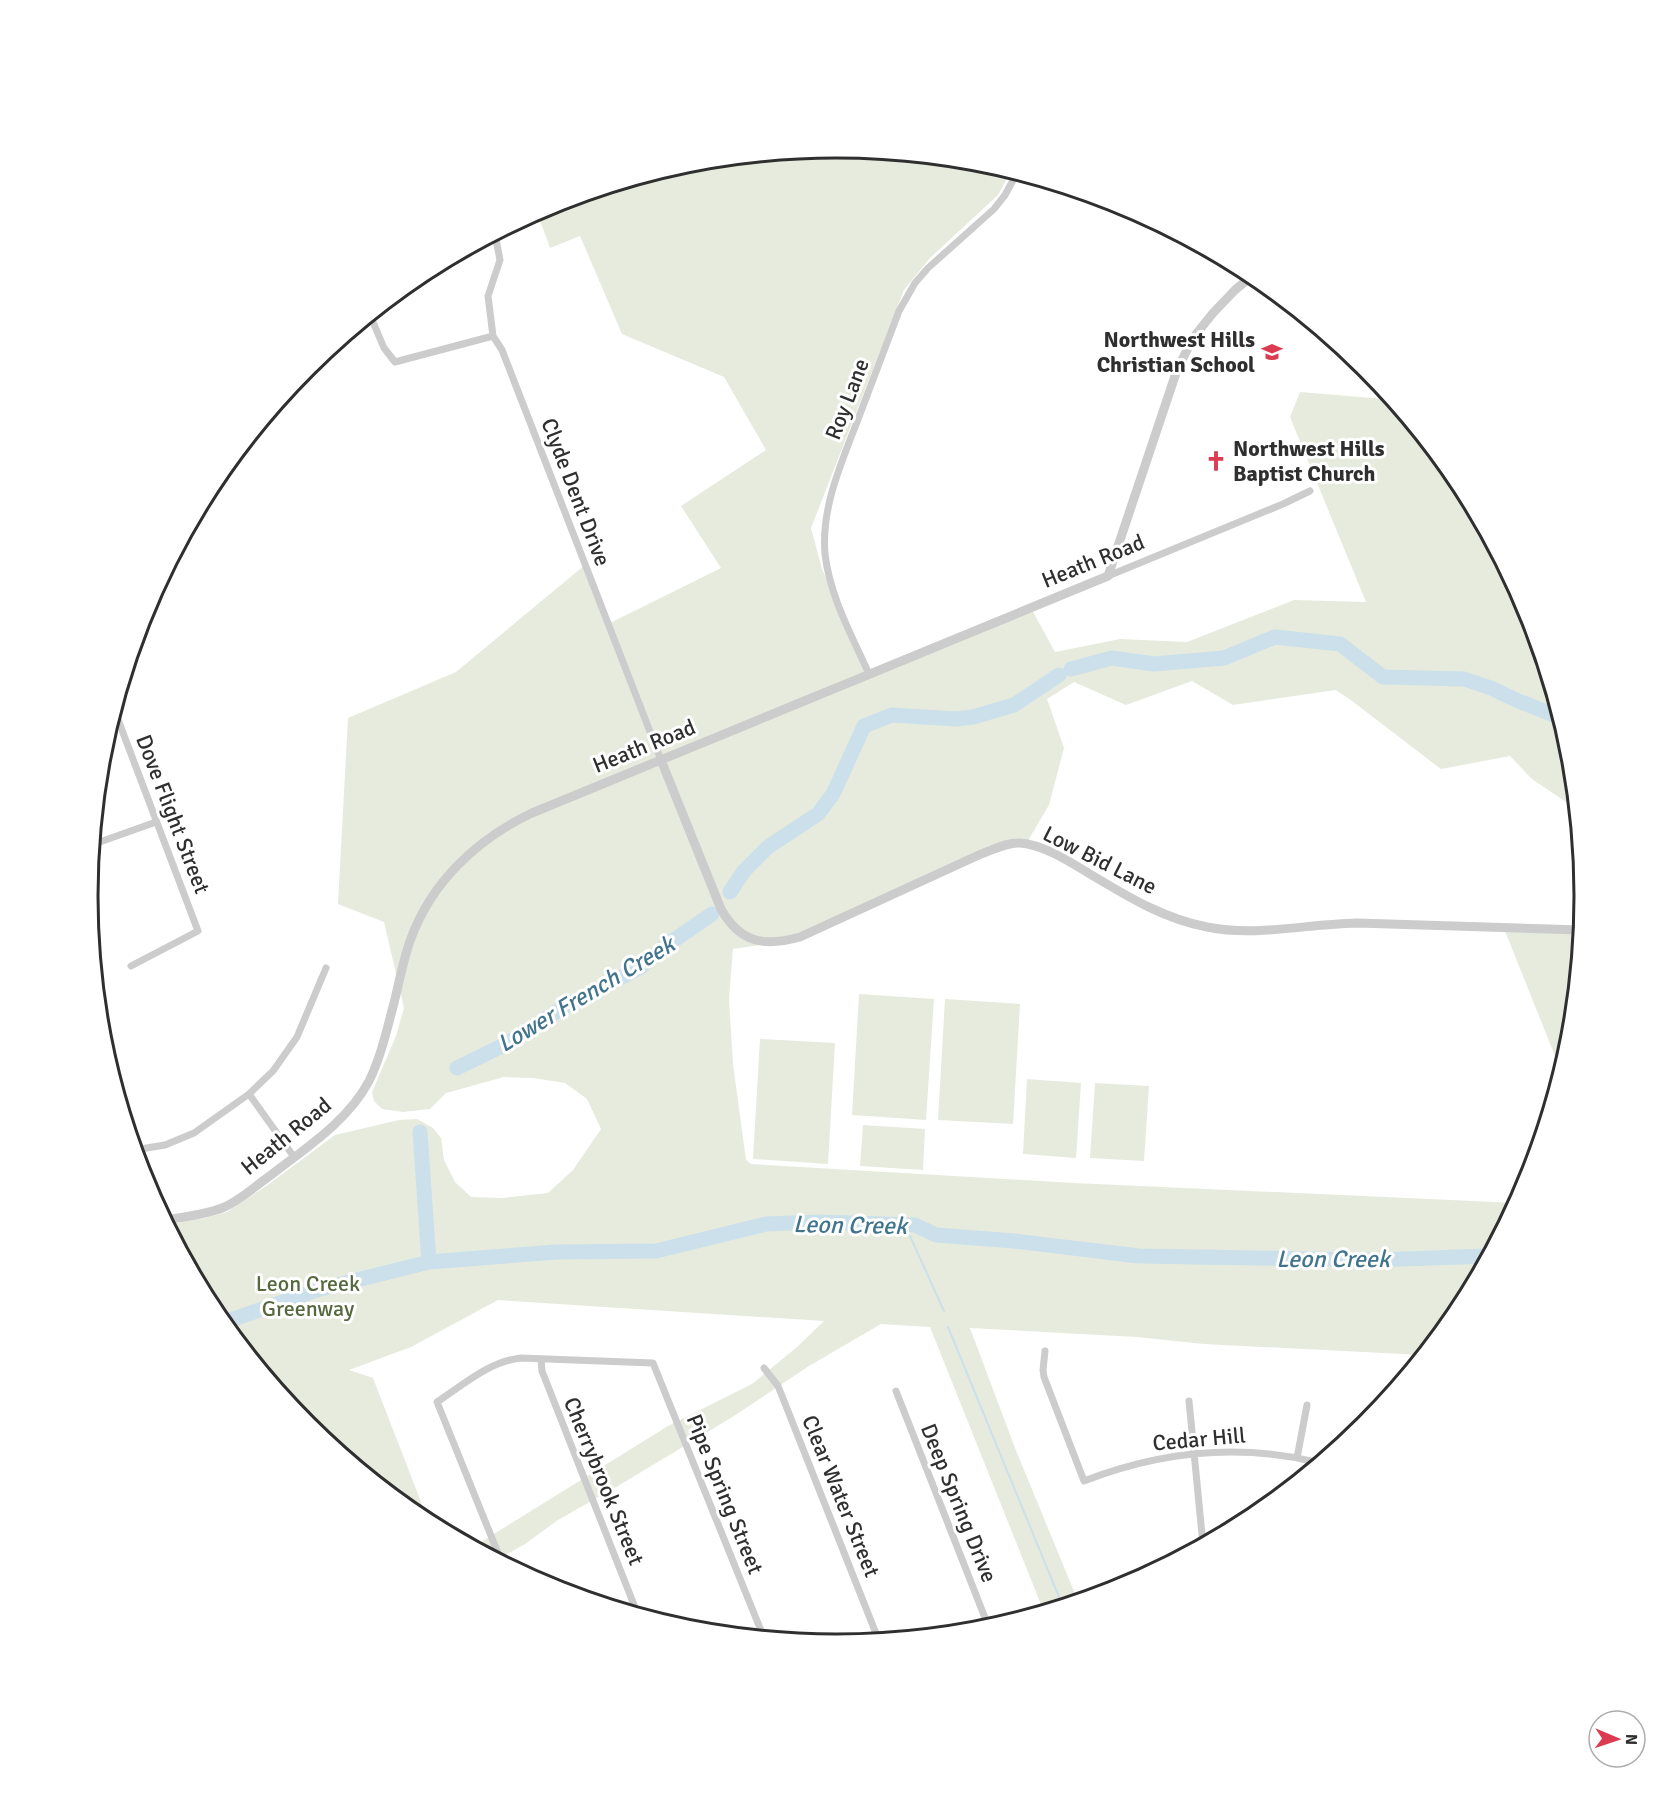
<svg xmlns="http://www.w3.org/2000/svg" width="1671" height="1793" font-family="Signika,sans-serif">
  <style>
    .green { fill: #e6ebdd }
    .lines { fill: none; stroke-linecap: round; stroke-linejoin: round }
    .stream { stroke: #cbe0ea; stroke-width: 2 }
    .river { stroke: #cbe0ea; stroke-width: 15 }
    .minor { stroke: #ccc; stroke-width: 7 }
    .tertiary { stroke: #ccc; stroke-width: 9 }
    .labels { text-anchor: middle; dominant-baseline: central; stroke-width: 6; stroke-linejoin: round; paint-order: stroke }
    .poi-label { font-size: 22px; font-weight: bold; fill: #2f2f2f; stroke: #fff; text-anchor: end }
    .street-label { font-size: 22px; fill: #2f2f2f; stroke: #fff }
    .park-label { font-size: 22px; fill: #55683e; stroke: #fff }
    .water-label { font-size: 24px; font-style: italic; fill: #41748d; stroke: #fff }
    .rim { fill: none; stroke: #2f2f2f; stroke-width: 3 }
  </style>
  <rect width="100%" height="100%" fill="#fff"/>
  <path class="green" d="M836,148L982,162L1011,171L998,195L930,258L904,290L811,528L822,569L869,674L1031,608L1055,652L1120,639L1187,642L1294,600L1366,602L1290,417L1300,392L1384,399L1385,392L1458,481L1527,610L1570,751L1575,808L1532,779L1510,756L1441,769L1352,701L1336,690L1233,705L1192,681L1126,705L1074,682L1047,699L1064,748L1049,805L1026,844L1018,843L787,941L733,949L729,999L733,1064L746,1160L751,1164L1074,1183L1516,1203L1458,1313L1423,1355L1204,1344L1137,1337L970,1328L1015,1448L1078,1601L1044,1612L930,1327L881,1324L809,1366L734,1416L618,1486L558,1520L525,1544L497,1560L473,1547L668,1426L752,1384L797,1347L824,1321L498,1300L411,1347L349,1370L373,1378L430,1525L419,1519L306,1426L213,1312L166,1225L205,1218L227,1212L269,1184L335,1135L399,1120L417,1119L433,1128L441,1138L444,1160L455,1182L471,1197L502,1198L548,1193L573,1170L601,1129L587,1099L565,1083L533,1078L504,1077L446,1093L430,1109L403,1112L382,1109L374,1101L372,1092L396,1036L404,1008L384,922L338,904L348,718L456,672L585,565L608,624L721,568L681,506L766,450L724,377L622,334L580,236L550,248L537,212L549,205L690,162Z
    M1505,931L1580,934L1570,1043L1561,1071Z
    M859,994L934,999L926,1120L852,1115Z
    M945,999L1020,1004L1013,1124L938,1120Z
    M760,1039L835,1043L828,1164L753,1159Z
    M1027,1079L1081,1083L1076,1158L1023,1154Z
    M1095,1083L1149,1086L1144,1161L1090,1158Z
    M863,1125L925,1129L923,1170L860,1166Z"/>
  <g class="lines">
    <path class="stream" d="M905,1225L944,1311
      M948,1327L1059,1597"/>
    <path class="river" d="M1071,669L1112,658L1154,664L1224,658L1275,637L1340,644L1383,677L1464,679L1491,688L1516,700L1559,717
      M730,892L744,871L768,847L818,814L833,794L864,726L892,715L956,719L973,717L1014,705L1059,675
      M457,1068L506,1044L564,1007L641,967L664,947L712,914
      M420,1132L429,1262
      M222,1323L317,1290L429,1262L556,1252L656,1251L766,1224L819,1222L915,1225L936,1235L1014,1241L1139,1256L1374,1260L1488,1256"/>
    <path class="minor" d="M495,234L500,260L488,296L493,336L502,350L661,760
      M370,315L384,348L395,362L493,336
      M1108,576L1283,504L1310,491
      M869,674C852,636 830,597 825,554C821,508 841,464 857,422C871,385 885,348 899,311L915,283L928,268L994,209L1005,195L1017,173
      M114,709L198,931L131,966
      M97,843L156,822
      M249,1094L294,1157
      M134,1150L165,1145L194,1133L249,1094L273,1071L297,1037L326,968
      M1045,1351L1043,1370L1044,1377L1084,1481C1159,1452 1240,1443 1320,1463
      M541,1359L542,1371L638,1615
      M764,1368L778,1386L786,1406L879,1641
      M896,1391L989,1628
      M1189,1401L1203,1545
      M1297,1458L1307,1405
      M502,1563L437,1402C463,1385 490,1361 521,1358L653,1363L764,1638"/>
    <path class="tertiary" d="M661,760L721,909C740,943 764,947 800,937L981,854C993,850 1007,842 1020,843C1046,845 1073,864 1095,877C1130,898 1165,919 1207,927C1257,937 1306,924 1357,923L1581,930
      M164,1220C183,1217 204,1215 222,1208C240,1201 255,1186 271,1175C306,1148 348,1121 369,1081C381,1057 387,1029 394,1003C399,983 403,961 410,941C431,882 477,839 532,813L1108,576L1177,370L1193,338L1213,313L1235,290L1253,275
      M1068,1604L1153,1572"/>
  </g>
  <defs>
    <g id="school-bare" transform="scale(1.62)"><path d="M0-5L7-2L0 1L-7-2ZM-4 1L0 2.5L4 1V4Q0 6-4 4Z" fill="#dc3b51" stroke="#fff" stroke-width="2.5" paint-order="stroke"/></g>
    <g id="church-bare" transform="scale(1.62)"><path d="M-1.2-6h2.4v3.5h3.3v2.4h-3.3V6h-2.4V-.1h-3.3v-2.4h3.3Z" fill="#dc3b51" stroke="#fff" stroke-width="2.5" paint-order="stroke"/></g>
  </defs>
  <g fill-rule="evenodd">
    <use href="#school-bare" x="1272" y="352"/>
    <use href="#church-bare" x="1216" y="461"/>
  </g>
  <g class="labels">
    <g class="poi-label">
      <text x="1255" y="339">Northwest Hills<tspan x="1255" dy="25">Christian School</tspan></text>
      <text x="1233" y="448" text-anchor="start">Northwest Hills<tspan x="1233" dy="25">Baptist Church</tspan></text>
    </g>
    <g class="street-label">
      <text transform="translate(847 399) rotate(-69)">Roy Lane</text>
      <text transform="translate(576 492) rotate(69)">Clyde Dent Drive</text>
      <text transform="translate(1093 561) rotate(-22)">Heath Road</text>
      <text transform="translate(644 746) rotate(-22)">Heath Road</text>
      <text transform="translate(173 814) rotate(69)">Dove Flight Street</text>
      <text transform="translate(1100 860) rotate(27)">Low Bid Lane</text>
      <text transform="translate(286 1136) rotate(-39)">Heath Road</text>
      <text transform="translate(1199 1439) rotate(-5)">Cedar Hill</text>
      <text transform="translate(604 1481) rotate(68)">Cherrybrook Street</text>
      <text transform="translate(725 1494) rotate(68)">Pipe Spring Street</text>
      <text transform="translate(841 1496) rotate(68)">Clear Water Street</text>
      <text transform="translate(959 1503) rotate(68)">Deep Spring Drive</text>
    </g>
    <g class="park-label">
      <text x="308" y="1283">Leon Creek<tspan x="308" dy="25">Greenway</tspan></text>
    </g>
    <g class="water-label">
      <text transform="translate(586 994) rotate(-31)">Lower French Creek</text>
      <text transform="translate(850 1225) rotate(1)">Leon Creek</text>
      <text x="1333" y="1259">Leon Creek</text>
    </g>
  </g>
  <path d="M0 0H1671V1793H0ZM98 896a738 738 0 1 1 1476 0a738 738 0 1 1-1476 0Z" fill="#fff" fill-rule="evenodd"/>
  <path class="rim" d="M98 896a738 738 0 1 1 1476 0a738 738 0 1 1-1476 0Z"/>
  <g transform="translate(1617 1739) rotate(92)"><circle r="28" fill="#ffffff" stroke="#acacac" stroke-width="1.5"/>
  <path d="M0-4.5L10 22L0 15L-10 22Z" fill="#dc3b51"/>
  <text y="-9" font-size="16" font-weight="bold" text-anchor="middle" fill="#2f2f2f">N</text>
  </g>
</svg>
